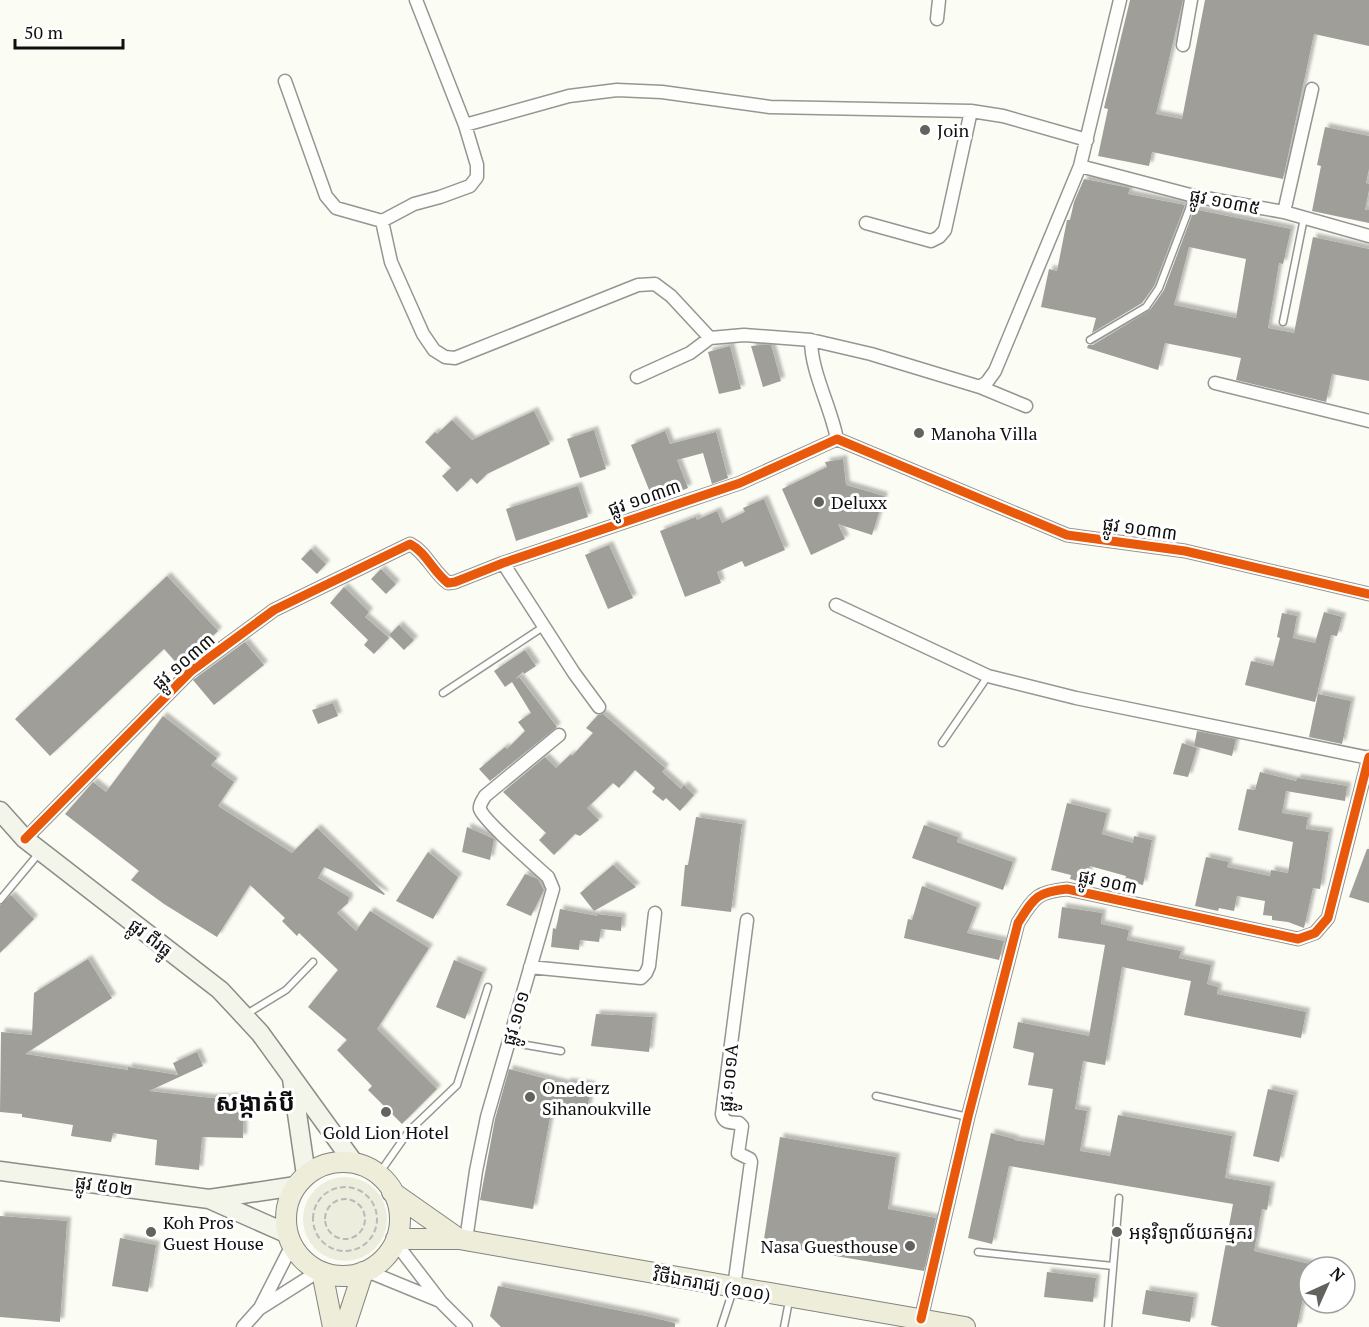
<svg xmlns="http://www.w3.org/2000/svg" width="1369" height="1327" font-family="'PT Serif','Noto Sans Khmer',serif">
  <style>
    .plaza { fill: #ededde }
    .building { fill: #9f9e99; fill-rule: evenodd; filter: url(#shadow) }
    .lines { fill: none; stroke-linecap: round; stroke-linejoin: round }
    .lane-casing { stroke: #959692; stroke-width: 9 }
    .street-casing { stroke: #959692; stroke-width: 15 }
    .secondary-casing { stroke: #8c8c89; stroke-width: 21 }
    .primary-casing { stroke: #83837f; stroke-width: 22 }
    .path { stroke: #b9b9b8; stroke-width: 2; stroke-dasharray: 6 3; stroke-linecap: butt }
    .lane { stroke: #fefffd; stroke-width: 6 }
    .street { stroke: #fefffd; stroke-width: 12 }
    .secondary { stroke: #f3f5ea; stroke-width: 18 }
    .primary { stroke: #ededd9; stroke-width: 20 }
    .cycleway-casing { stroke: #fff; stroke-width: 13 }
    .cycleway { stroke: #e8590c; stroke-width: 9 }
    .poi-dot { fill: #62625f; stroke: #fff; stroke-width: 2 }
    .labels { text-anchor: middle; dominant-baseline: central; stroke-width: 6; stroke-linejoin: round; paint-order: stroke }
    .poi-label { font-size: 18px; fill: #0f0f0f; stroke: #fff; text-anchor: start }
    .street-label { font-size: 18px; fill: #0f0f0f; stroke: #fff }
    .district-label { font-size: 24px; font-weight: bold; fill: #0f0f0f; stroke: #fff }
  </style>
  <defs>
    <filter id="shadow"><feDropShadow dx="4" dy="-4" stdDeviation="1.5" flood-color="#0004"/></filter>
  </defs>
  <rect width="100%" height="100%" fill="#fbfcf4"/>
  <path class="plaza" d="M303 1219a42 42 0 1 1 84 0a42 42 0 1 1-84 0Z"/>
  <path class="building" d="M1130,0H1183L1156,114L1182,119L1205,0H1369V46L1314,34L1283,179L1152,152L1149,166L1098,156L1108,109L1104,108Z
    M1325,127L1369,136V169L1366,183L1369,184V190L1365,210H1369V223L1312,211L1321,166L1317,165Z
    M1084,179L1130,188L1128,194L1185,205L1154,286L1142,303L1092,333L1096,318L1041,307L1049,269L1057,271L1067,220H1070L1074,202Z
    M1195,207L1199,208L1198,210L1291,229L1283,264L1279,263L1268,328L1294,333L1313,237L1369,249V381L1332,374L1326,402L1236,380L1241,358L1165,343L1158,370L1087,348L1088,345H1093L1150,310L1164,290ZM1189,247L1246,259L1236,318L1174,305Z
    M761,345H771L781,381L763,387L751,346Z
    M730,346L741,389L719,394L708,352Z
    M534,411L550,444L487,474L477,484L471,478L457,492L442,476L451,468L425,442L435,432L437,434L452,420L472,440Z
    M594,430L606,469L580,478L567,439Z
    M665,431L670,444L716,432L728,478L712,484L703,453L677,460L688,488L654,502L631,445Z
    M843,459L846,485L884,496L872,535L838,524L845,539L811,555L782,489L827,467L825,462Z
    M578,486L588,517L516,541L506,509Z
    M764,499L785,550L745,567L742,561L717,572L721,583L685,597L660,531L696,517L697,520L717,511L722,523L745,512L743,508Z
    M609,545L633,598L608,609L585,555Z
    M311,549L326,564L317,574L301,559Z
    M381,569L396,584L386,594L371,579Z
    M167,576L218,631L180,667L164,649L50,756L15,719Z
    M344,587L369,612L365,617L389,638L374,654L364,645L368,640L330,603Z
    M1324,612L1342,617L1337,636L1331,635L1315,702L1245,685L1251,661L1273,666L1280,638L1277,637L1282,613L1297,616L1293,638L1315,643Z
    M399,625L414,640L404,650L389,635Z
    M245,642L264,665L214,705L193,680Z
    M525,650L536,666L524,674L523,672L515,679L519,677L557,727L490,781L479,769L505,747L507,749L525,731L518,722L531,713L512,682L505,687L494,671Z
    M1318,694L1351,701L1342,744L1309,737Z
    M333,703L338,716L318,724L312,710Z
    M603,714L665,768L662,772L681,789L684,785L694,795L680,811L666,798L663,801L652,792L655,788L635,770L619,788L613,783L587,808L599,820L580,836L575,834L554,855L539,840L546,833L503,792L545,757L556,768L571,754L572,756L593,733L586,728L598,715Z
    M163,716L217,758L211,765L234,782L218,806L292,853L317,828L385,894L384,895L324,867L318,878L349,897L348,903L337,913L356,931L370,911L429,948L377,1029L437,1089L402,1124L368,1090L372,1086L337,1050L347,1040L308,1007L338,970L299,933L297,936L282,921L285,918L250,885L217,937L164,904L131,880L139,871L65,814L93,782L106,792Z
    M1197,731L1236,739L1232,756L1194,746Z
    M1182,743L1197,748L1188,777L1173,774Z
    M1260,772L1296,781L1297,778L1347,786L1345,801L1286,791L1282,813L1308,817L1306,829L1329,832L1320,889L1313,888L1304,928L1288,922L1272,920V916L1263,915L1265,901L1237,896L1234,911L1219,908L1218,911L1195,906L1206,857L1229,862L1227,867L1270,876L1271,870L1288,873L1293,842L1238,830L1247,789L1255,790Z
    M1067,803L1107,813L1102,834L1133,843L1134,836L1152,840L1143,885L1125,881L1126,876L1090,866L1085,883L1070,879L1071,875L1051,870Z
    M696,817L742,824L731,912L681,906L685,865H688Z
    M924,825L958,837L957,842L1013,862L1003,890L912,858Z
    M467,827L494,839L490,860L462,852Z
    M1367,849H1369V903L1349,897Z
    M428,852L458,877L433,919L396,901Z
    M613,865L636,887L594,911L580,893Z
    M525,874L538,879L544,890L531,916L506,905Z
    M922,886L977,907L967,933L1004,941L999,960L904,938L908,919L912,920Z
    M11,895L34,919L0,953V905Z
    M1062,907L1102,913L1101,924L1129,930L1127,940L1181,951L1179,958L1211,965L1207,984L1218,987L1217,994L1306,1012L1301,1038L1184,1015L1191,981L1122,967L1105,1065L1083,1061L1075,1109L1087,1111L1080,1151L1110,1156L1118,1115L1232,1136L1225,1178L1271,1186L1267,1210L1262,1209L1254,1251L1310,1264L1297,1327H1220L1211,1325L1233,1204L1009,1166L992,1244L968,1238L991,1133L1015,1139L1014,1140L1044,1145L1053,1089L1028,1085L1034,1053L1013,1048L1018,1022L1089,1036L1105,945L1058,938Z
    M560,909L598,916L596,914L622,917L621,931L601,929L599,942L580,940L579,950L551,947L553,928L556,929Z
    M88,959L112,998L25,1054L128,1070V1067L178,1075L173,1063L197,1052L203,1066L149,1091L211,1098L244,1097L243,1138L202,1137L199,1170L155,1165L157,1140L113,1133L111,1142L71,1136L73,1125L22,1117V1114L0,1112L1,1032L32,1035L34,993Z
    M454,960L483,972L465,1019L436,1007Z
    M596,1014L653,1017L649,1052L591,1046Z
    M509,1069L566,1084L567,1082L591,1085L587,1112L552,1107L533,1209L480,1200L495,1119Z
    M1268,1089L1294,1095L1279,1162L1253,1156Z
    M780,1137L896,1157L888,1209L936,1218L924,1271L771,1245V1240L764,1239Z
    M0,1216L67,1221L60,1322L0,1317Z
    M120,1238L156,1245L148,1292L112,1286Z
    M1047,1272L1096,1278L1093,1302L1044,1297Z
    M498,1286L646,1316L675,1323V1327H501L490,1316Z
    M1146,1290L1194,1297L1190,1322L1142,1314Z"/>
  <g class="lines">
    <g class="lane-casing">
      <path id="lane" d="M1283,322L1304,218
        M1090,340L1146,307L1159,288L1194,196
        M443,693L543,627
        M942,743L988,676
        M0,900L40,852
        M245,1015L286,990L313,962
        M509,1042L561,1051
        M876,1096L968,1117
        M378,1175L409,1131L457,1085L488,987
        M978,1252L1113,1266
        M721,1327L733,1290
        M784,1327L789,1301
        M1108,1327L1119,1198"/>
    </g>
    <g class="street-casing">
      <path id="street" d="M937,19L939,0
        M1183,45L1191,0
        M285,81L326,196L336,208L382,221L414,204L440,197L470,186L477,177V165L465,125L416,0
        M465,125L569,96L617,90L662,92L770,107L971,111L1003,116L1087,140
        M1080,166L1194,196L1284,212L1369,236
        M1284,212L1312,89
        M382,221L391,262L423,334L434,350L445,357L455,358L638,285L655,284L671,296L710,338
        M866,223L931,241L939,237L945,230L971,111
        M811,340C811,372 831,407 837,439
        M637,377L690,353L710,338L744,335L811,340L871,354L980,387L1026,406
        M1215,383L1369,421
        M980,387L987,382L995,371L1080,166L1120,0
        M503,563L574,673L599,707
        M836,605L988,676L1076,698L1369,758
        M25,839L191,671L274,610L410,544C426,552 433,572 448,583L455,582L503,563L740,483L837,439L1067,535L1185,551L1369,594
        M530,967L641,978L646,973L649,966L655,913
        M466,1240L476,1171L487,1117L553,889L548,877C536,866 483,820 480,809C479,804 483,800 485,796L559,735
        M395,1242L441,1302L466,1327
        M367,1271L440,1301
        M734,1287L751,1162L750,1159L738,1153L742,1126L739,1123C731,1122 724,1124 722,1114L747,920
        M260,1308L292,1245
        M921,1319L968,1117L1018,923C1034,898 1036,892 1067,889L1298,939L1315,933L1328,918L1369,757
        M243,1327L259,1309L319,1271"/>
    </g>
    <g class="secondary-casing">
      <path id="secondary" d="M0,811L25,839L220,990L260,1033L354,1163
        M292,1079L306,1175
        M0,1171L209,1199L296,1186
        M209,1199L288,1234"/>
    </g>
    <g class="primary-casing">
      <path id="primary" d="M286 1219a57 57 0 1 1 114 0a57 57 0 1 1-114 0Z
        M392,1192L459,1239
        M396,1239H459L965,1327
        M322,1272L333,1327
        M345,1327L363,1272"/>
    </g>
    <path class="path" d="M313 1219a32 32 0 1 1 64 0a32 32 0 1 1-64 0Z
      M325 1219a20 20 0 1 1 40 0a20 20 0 1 1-40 0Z"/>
    <use href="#lane" class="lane"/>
    <use href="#street" class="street"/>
    <use href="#secondary" class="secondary"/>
    <use href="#primary" class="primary"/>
    <g class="cycleway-casing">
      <path id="cycleway" d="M25,839L191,671L274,610L410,544C426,552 433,572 448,583L455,582L503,563L740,483L837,439L1067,535L1185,551L1369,594
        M921,1319L968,1117L1018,923C1034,898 1036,892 1067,889L1298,939L1315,933L1328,918L1369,757"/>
    </g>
    <use href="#cycleway" class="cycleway"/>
  </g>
  <g class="poi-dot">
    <circle cx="925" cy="130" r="6"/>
    <circle cx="919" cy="433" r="6"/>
    <circle cx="819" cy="502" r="6"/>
    <circle cx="530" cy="1097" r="6"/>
    <circle cx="386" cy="1112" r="6"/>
    <circle cx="151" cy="1232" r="6"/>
    <circle cx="1117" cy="1232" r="6"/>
    <circle cx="910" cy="1246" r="6"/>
  </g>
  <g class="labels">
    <g class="poi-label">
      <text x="937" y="130">Join</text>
      <text x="931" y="433">Manoha Villa</text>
      <text x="831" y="502">Deluxx</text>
      <text x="542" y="1087">Onederz<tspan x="542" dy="21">Sihanoukville</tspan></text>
      <text x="386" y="1132" text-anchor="middle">Gold Lion Hotel</text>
      <text x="163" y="1222">Koh Pros<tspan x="163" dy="21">Guest House</tspan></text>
      <text x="1129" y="1232">អនុវិទ្យាល័យកម្មករ</text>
      <text x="898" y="1246" text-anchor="end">Nasa Guesthouse</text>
    </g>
    <g class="street-label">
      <text transform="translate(1225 201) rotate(11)">ផ្លូវ ១០៣៥</text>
      <text transform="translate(644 497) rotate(-19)">ផ្លូវ ១០៣៣</text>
      <text transform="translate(1140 528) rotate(8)">ផ្លូវ ១០៣៣</text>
      <text transform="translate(183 661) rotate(-41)">ផ្លូវ ១០៣៣</text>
      <text transform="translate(1108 881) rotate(12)">ផ្លូវ ១០៣</text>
      <text transform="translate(151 937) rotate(37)">ផ្លូវ ពីរធ្នូ</text>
      <text transform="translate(515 1018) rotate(-74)">ផ្លូវ ១០១</text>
      <text transform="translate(728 1078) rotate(-85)">ផ្លូវ ១០១A</text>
      <text transform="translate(104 1185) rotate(8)">ផ្លូវ ៥០២</text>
      <text transform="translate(712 1284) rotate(10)">វិថីឯករាជ្យ (១០០)</text>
    </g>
    <g class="district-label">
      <text x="255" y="1102">សង្កាត់បី</text>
    </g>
  </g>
  <g transform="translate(1327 1285) rotate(45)"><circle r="28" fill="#ffffff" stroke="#9f9f9f" stroke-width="1.5"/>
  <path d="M0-4.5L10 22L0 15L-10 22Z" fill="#62625f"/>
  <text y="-9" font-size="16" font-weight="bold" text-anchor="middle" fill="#0f0f0f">N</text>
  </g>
  <path d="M15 39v9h108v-9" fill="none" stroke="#0f0f0f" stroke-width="3"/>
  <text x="24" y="39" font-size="18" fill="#0f0f0f" stroke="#ffffff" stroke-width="4.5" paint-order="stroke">50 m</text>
</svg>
